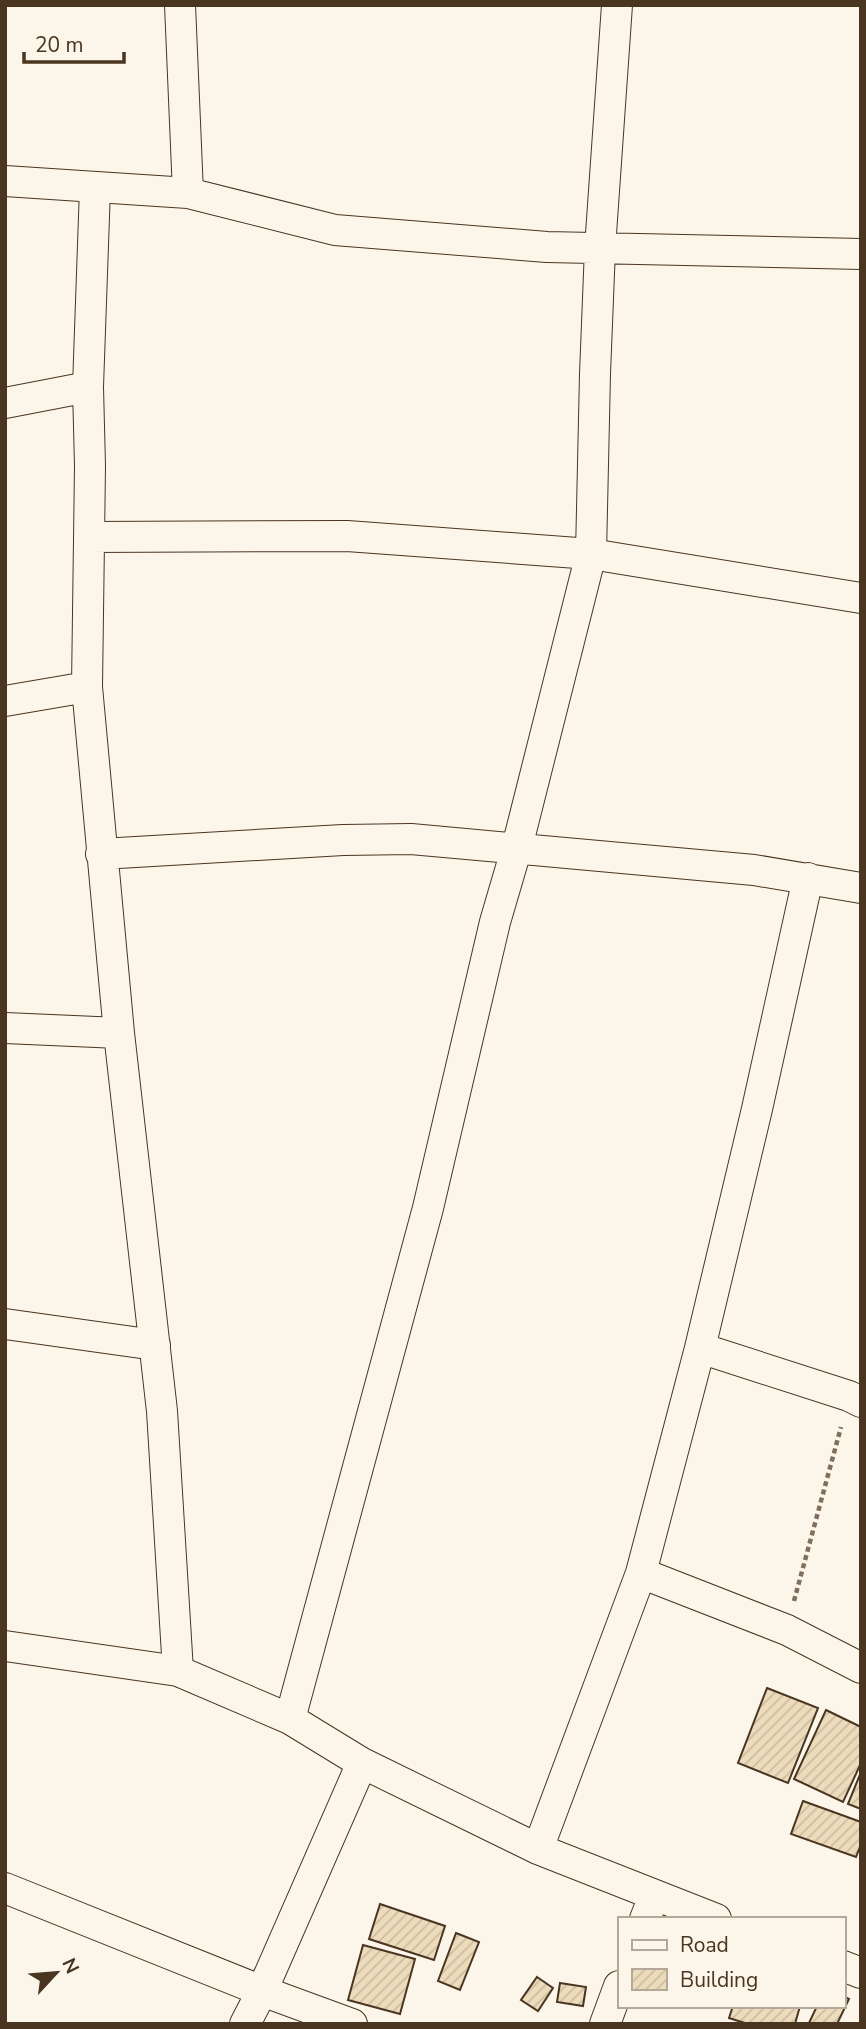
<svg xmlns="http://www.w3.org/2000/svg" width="866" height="2029" font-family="'Nunito Sans',sans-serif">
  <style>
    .building { fill: url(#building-hatch); stroke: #4a3520; stroke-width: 2 }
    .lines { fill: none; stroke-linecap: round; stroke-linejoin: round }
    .minor-casing { stroke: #4a3520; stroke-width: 32 }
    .path { stroke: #7f6f5c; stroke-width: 4.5; stroke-dasharray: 5 3.5; stroke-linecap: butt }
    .minor { stroke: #fbf6e9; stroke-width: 30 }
  </style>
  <defs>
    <pattern id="building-hatch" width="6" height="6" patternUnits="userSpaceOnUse" patternTransform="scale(1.75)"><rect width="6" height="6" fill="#ecdcbc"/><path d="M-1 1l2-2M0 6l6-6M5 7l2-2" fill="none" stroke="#ccbda1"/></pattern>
  </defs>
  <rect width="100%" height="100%" fill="#fbf6e9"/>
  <path class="building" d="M767,1688L818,1708L788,1783L738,1763Z
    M826,1710L861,1727V1763L843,1802L794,1779Z
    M861,1772V1809L848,1804Z
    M803,1801L861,1822V1844L856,1857L791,1834Z
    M380,1904L445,1926L434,1960L369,1939Z
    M456,1933L479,1942L460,1990L438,1981Z
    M363,1945L415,1959L400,2014L348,2000Z
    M537,1977L553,1988L538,2011L521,2000Z
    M560,1983L586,1987L583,2006L557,2002Z
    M843,1996L849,1999L837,2024L809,2023L817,2006H843Z
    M733,2006H800L795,2024H748L729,2018Z"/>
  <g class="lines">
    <g class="minor-casing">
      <path id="minor" d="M180,5L188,193
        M5,181L188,193L335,230L547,247L861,254
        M95,188L88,387L90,466L87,687L119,1033L162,1411L178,1671
        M5,403L88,387
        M89,537L347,536L591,554L861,598
        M5,701L87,687
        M101,854L343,840L411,839L754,870L861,888
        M5,1028L119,1033
        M5,1324L155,1345
        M700,1348L849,1396L861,1402
        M641,1573L787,1630L861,1668
        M5,1646L178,1671L290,1719L362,1763L538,1849L716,1919
        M290,1719L428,1208L495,922L517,847L591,554L595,374L600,248L617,5
        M538,1849L641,1573L700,1348L757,1109L808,878
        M5,1888L262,1991L352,2024
        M645,1919L654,1896
        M843,1966L861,1973
        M245,2024L262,1991L362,1763
        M605,2024L619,1986"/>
    </g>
    <path class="path" d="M794,1601L841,1427"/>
    <use href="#minor" class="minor"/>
  </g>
  <rect width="866" height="2029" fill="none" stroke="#4a3520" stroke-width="14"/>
  <rect x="618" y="1917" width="228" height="91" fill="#fbf6e9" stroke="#b4a999" stroke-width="2"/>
  <rect x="632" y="1940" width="35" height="10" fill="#fbf6e9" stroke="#b4a999" stroke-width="2"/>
  <text x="680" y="1952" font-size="21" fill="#4a3520">Road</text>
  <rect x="632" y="1969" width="35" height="21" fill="url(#building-hatch)" stroke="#b4a999" stroke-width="2"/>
  <text x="680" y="1987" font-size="21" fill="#4a3520">Building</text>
  <g transform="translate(56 1973) rotate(64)" stroke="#fbf6e9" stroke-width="5" paint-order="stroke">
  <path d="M0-5L12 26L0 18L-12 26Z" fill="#4a3520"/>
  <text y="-10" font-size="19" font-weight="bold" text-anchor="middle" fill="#4a3520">N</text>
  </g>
  <path d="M24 52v10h100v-10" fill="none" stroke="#4a3520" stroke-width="3.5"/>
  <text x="35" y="52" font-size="21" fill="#4a3520" stroke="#fbf6e9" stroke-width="5" paint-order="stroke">20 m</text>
</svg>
